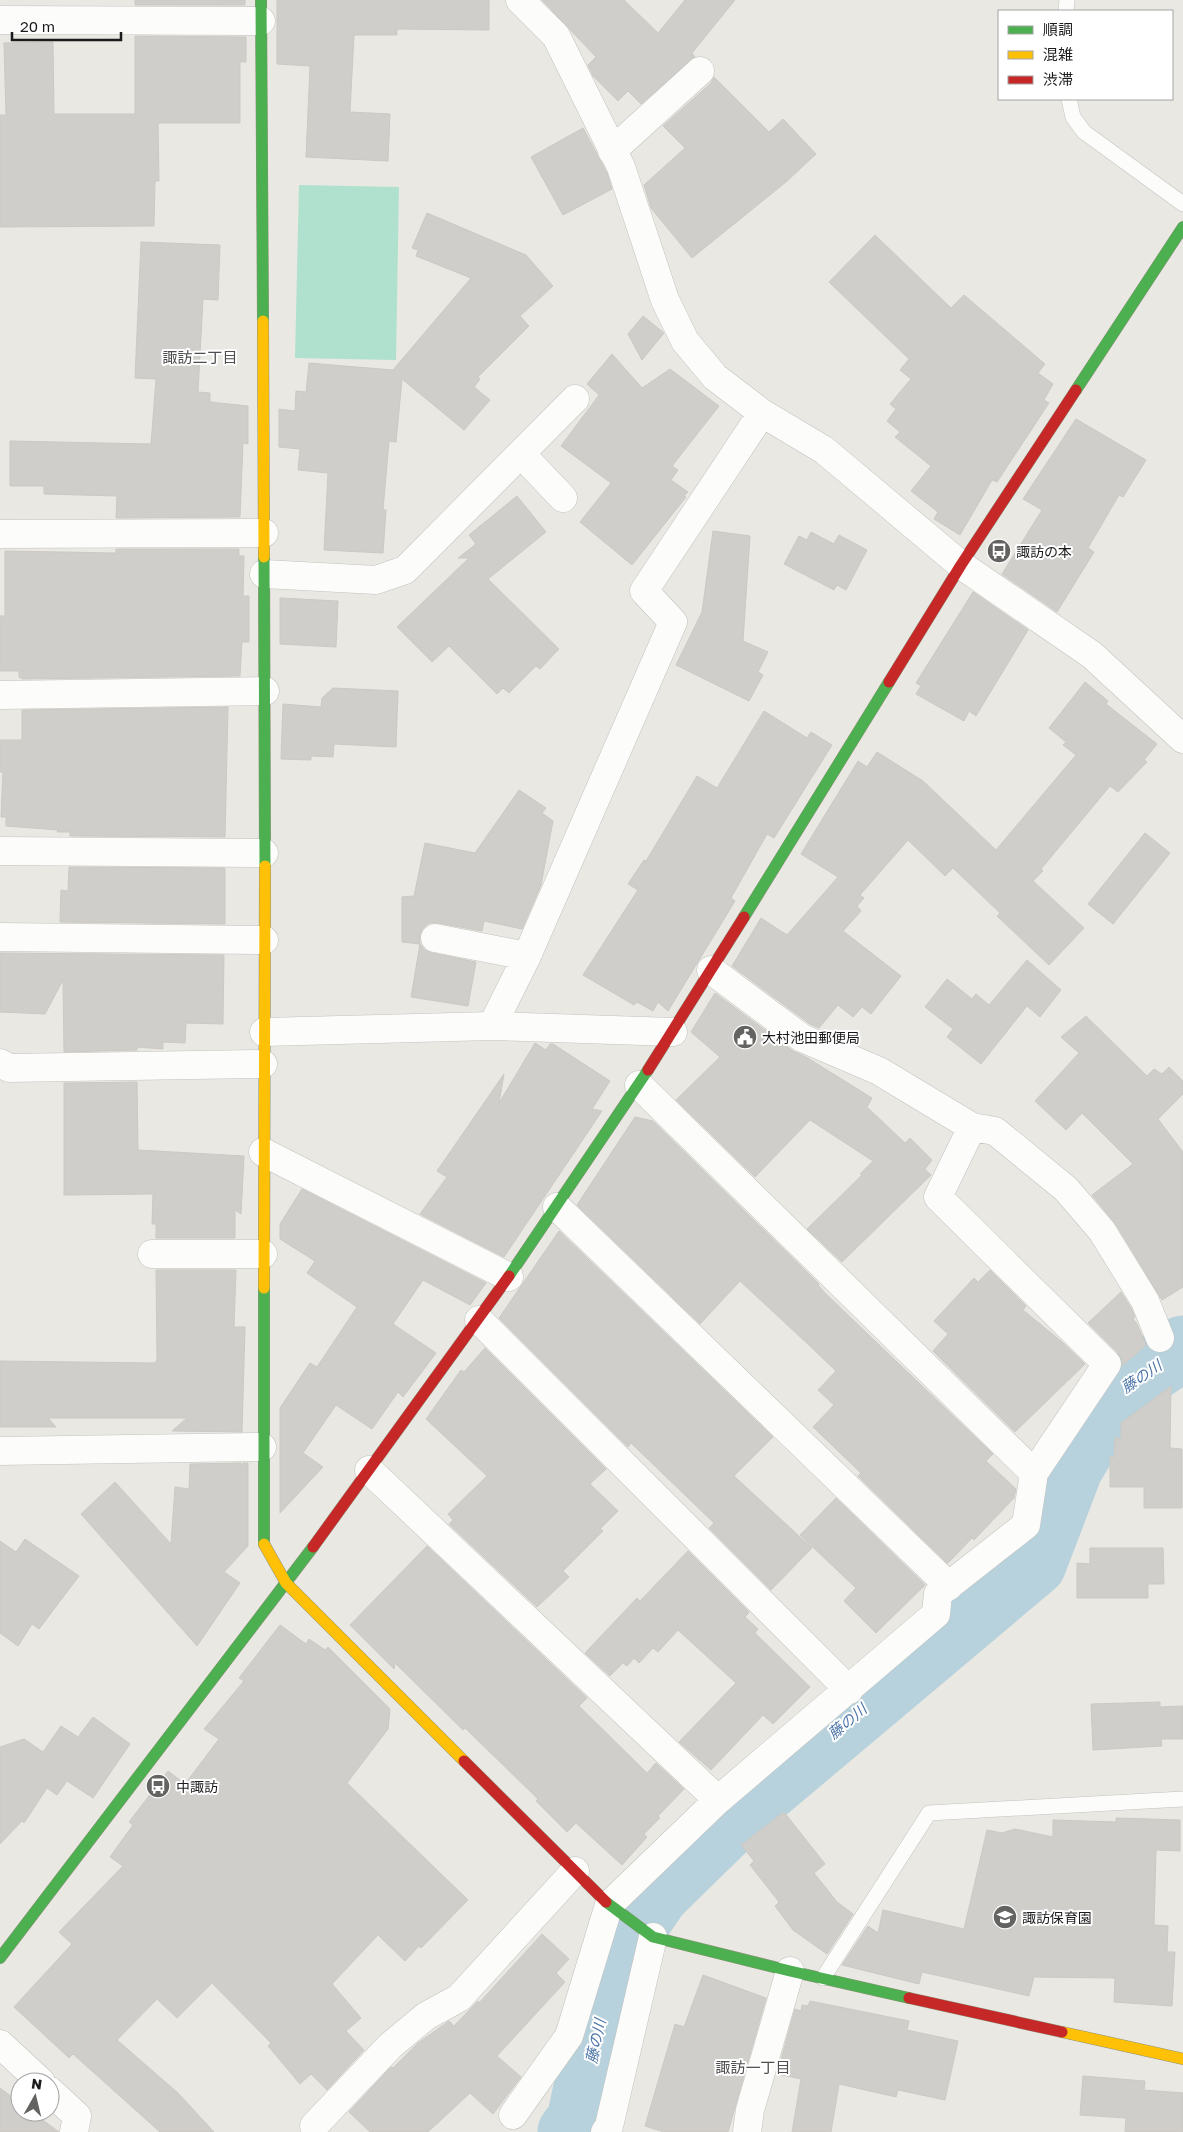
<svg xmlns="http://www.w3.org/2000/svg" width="1183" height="2132" font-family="'Golos Text','Noto Sans JP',sans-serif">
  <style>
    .pitch { fill: #afe1ce }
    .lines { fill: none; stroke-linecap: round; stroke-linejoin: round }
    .river { stroke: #b7d2dd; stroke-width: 65 }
    .building { fill: #d0ceca; stroke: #ccc9c4 }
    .lane-casing { stroke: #c2c2bf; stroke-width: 16 }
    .street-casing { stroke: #c2c2bf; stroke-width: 29 }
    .fast-casing { stroke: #8f927c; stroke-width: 12 }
    .slow-casing { stroke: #8f927c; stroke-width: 12 }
    .jam-casing { stroke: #8f927c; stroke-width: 12 }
    .lane { stroke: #fcfcfb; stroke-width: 15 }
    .street { stroke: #fcfcfb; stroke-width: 28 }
    .fast { stroke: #4caf50; stroke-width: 11 }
    .slow { stroke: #ffc107; stroke-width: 11 }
    .jam { stroke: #c62828; stroke-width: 11 }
    .labels { text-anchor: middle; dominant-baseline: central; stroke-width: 4; stroke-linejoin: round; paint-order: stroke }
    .poi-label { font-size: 14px; fill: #1b1b1b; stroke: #fff; text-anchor: start }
    .neighbourhood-label { font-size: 15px; fill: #4e4e4e; stroke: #fff }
    .water-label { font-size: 15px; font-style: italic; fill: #4b73a7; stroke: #fff }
  </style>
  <rect width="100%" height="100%" fill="#e9e8e3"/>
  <path class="pitch" d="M299,185L399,187L396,360L295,358Z"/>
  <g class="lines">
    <path class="river" d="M570,2132L579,2121L613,1959L657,1894L750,1803L1034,1564L1071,1467L1116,1393L1183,1348"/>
  </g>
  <path class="building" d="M135,0H245V5H135Z
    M277,0H489V30L397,29V35H354L350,112L390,114L388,161L306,157L310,66L277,64Z
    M542,0H624L658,33L685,0H735L692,53L695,57L641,104L628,91L618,101L593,76L588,65L596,57Z
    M135,36L246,37V62H240V123H158L159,181H155L154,226L0,227V115H6L4,43L53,42L54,114H135Z
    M714,77L769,132L783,119L816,154L786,182L692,258L651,208L644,185L685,148L663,126L711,83Z
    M583,128L607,173L612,189L563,215L531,157Z
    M427,213L526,255L553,286L520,316L529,326L478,377L480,379L474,387L490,400L464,430L402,379L396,442L389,441L383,510H386L383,553L324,550L328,473L298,470L300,449L279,447V409L295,411L296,391L306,392L309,363L393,370L471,278L416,256L418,250L412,248Z
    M875,235L951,308L964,295L1045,364L1038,373L1053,384L1044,400L1049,403L997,482L992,480L960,535L934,519L938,512L911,491L931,466L895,437L900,432L887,421L896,409L890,404L911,379L900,370L909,359L829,282Z
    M141,242L220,245L218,300L203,299L198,392L210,393V402L248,406V444L243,443L240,517L116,518L117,496L44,494V486H10V441L151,444L156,379L135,378Z
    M643,316L664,333L642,360L628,334Z
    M612,354L642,388L670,369L719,406L672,466L678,470L671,480L688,492L684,496L686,497L632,565L580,522L611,483L561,446L599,395L587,384Z
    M1076,419L1146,460L1123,497L1119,495L1088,548L1094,552L1057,612L1002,574L1042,510L1023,499Z
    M517,496L546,532L488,579L559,649L540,669L536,666L509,693L503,688L497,694L449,646L432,662L397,627L469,558H458L476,544L469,535Z
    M713,531L750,536L743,641L768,652L758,672L763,675L749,701L676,665L702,612Z
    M811,532L834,544L839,535L867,550L846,590L837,585L834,590L784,564L799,536L807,540Z
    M116,549H239V556H244L243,596H249V642H242L240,676L23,679L19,677V671H0V616H5V551L116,553Z
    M973,592L1028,630L976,716L969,711L964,721L916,694L921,686L916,683Z
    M280,598L338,601L336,647L280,644Z
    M1085,682L1108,701L1106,704L1157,744L1144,760L1147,762L1118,792L1110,786L1041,869L1043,871L1033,881L1084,928L1049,965L997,916L1000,913L953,868L945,876L908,840L860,895L864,898L857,906L861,911L843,931L901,976L871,1014L862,1007L853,1017L838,1005L819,1028L810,1024L732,966L761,918L787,935L838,877L801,854L858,761L867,767L877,752L923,781L996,850L1076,755L1063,745L1066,742L1049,728Z
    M333,688L398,691L396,747L334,744L333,757L311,756V760L281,759L283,704L321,707L322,698Z
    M228,707L225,837L70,836V832H57L58,830L6,826V817H1L3,772H0V740H22V710Z
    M764,711L807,738L811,732L832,745L774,838L767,834L731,898L735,901L668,1011L658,1002L653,1011L637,1002L634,1005L583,975L638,890L628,884L644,860L646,861L697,776L717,788Z
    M519,790L546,808L542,813L553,821L541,885L522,929L484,921L482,931L438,923H429L423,928L420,935V944L425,950L432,953L476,962L468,1006L411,997L420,944L402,942V897L414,896L425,843L475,853Z
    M1145,833L1170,853L1113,924L1088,904Z
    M69,867L225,868V924L60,922L61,890L68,891Z
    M0,953L224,955L223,1024L186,1023L185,1043L163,1042V1049L137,1047V1050L64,1052L63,980L45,1014L0,1012Z
    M1027,960L1061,990L1040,1017L1027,1006L981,1064L947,1037L953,1029L925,1007L947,979L972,999L976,994L989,1005Z
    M715,993L793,1051L806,1057L872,1098L867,1107L905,1143L910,1138L932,1160L925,1169L931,1175L842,1262L807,1229L862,1175L860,1174L873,1161L810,1120L755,1177L676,1100L720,1057L691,1032Z
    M1086,1016L1147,1076L1154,1069L1162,1074L1169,1067L1183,1081V1094L1158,1119L1183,1152V1287L1162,1300L1115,1223L1092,1195L1133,1164L1082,1113L1066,1130L1035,1101L1079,1053L1061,1037Z
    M535,1043L546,1050L550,1044H553L610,1081L592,1109L602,1111L504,1257L420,1214L447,1177L437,1171L504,1074L499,1103Z
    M137,1082L138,1150L244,1156L241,1214L235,1210V1238H156V1224H152L153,1194L64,1195V1083Z
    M635,1117L653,1121L819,1284L818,1285L825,1293L993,1454L986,1461L1016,1489L1014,1498L974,1540L972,1538L950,1561L947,1563L858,1476L861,1473L813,1427L834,1405L818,1390L836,1371L811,1347L740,1281L700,1324L577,1205Z
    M302,1189L486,1283L470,1305L423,1280L393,1324L436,1353L403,1397L398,1392L372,1429L336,1405L303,1453L323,1467L280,1513V1408L310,1363L317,1367L357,1307L307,1273L315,1261L280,1239V1224Z
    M559,1231L773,1437L734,1476L812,1548L771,1590L709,1528L714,1523L631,1443L628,1447L499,1318Z
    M156,1270H236L234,1327H245L242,1432L172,1431L187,1418H48L56,1427H0V1361L155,1363L157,1360Z
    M990,1270L1026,1306L1023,1310L1062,1342L1085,1364L1015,1432L933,1351L948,1334L934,1321L974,1278L978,1282Z
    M1121,1292L1131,1308L1135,1317L1133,1319L1137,1324L1146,1345L1122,1366V1359L1118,1353L1088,1323Z
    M485,1348L606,1469L590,1484L618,1511L600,1529L603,1531L563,1571L569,1577L537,1607L449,1524L453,1520L448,1514L487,1476L426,1419L461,1370L464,1372Z
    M1171,1386L1170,1448L1182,1449V1508H1144V1487H1110V1457H1114L1115,1438H1121V1423Z
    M241,1463V1466L243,1463H248V1546L224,1572L240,1583L197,1646L81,1514L115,1482L171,1544L175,1487L189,1489L190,1464Z
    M836,1498L925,1585L876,1633L844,1601L856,1588L800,1535Z
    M25,1539L79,1576L39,1629L32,1624L18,1646L0,1633V1541L16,1552Z
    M427,1546L587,1698L579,1706L647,1773L656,1763L684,1789L658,1816L660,1818L644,1834L647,1837L622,1865L576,1823L567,1832L536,1801L538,1799L465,1728L463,1730L395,1663L394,1669L350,1625Z
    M1090,1548H1163L1164,1584H1148V1598H1077V1563L1090,1564Z
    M688,1551L749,1612L745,1617L758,1629L755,1633L810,1687L773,1724L763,1715L711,1770L679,1742L736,1683L678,1630L658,1652L653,1648L639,1663L634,1658L627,1666L623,1663L610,1676L585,1653L637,1598L640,1601Z
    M280,1625L306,1644L309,1639L325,1650L328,1647L390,1709L388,1729L347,1783L468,1900L421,1948L419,1946L405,1961L378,1935L332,1984L361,2018L346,2031L364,2050L327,2090L311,2074L300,2084L268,2046L271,2043L212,1983L177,2018L157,1999L117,2040L178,2093L214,2132H160L73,2054L69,2058L67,2056L14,2007L72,1944L59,1932L123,1866L110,1857L133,1825L129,1822L168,1771L185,1784L219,1739L204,1729L244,1681L239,1678Z
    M1160,1702V1707L1183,1706V1739H1161L1162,1746L1093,1750L1091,1704Z
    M93,1717L130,1744L93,1798L67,1781L57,1795L47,1788L24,1823L22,1821L0,1844V1747L24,1739L43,1752L61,1726L78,1737Z
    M784,1812L825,1864L814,1873L837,1902L853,1914L827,1954L793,1930L775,1906L779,1902L750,1865L754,1861L741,1845Z
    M1116,1818L1180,1820V1851L1156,1850L1154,1925L1168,1926L1167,1952H1175L1172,2006L1114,2002L1115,1978L1034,1977L1029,1996L922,1972L919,1984L842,1965L868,1926L878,1933L883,1910L964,1929L987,1830L1002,1833L1015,1829L1053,1837V1820L1116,1822Z
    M542,1934L569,1959L556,1973L565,1982L497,2056L521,2077L493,2114L470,2093L428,2132H370L349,2112L391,2067L393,2068L418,2043L449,2021L454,2026L478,2001L479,2003Z
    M703,1975L766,1998L728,2132H664L645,2126L675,2024L684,2027Z
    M810,2001L909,2021L907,2030L958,2041L945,2100L898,2090L896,2097L839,2084L831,2132H792L801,2079L777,2074L795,2009L801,2011L802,2005L808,2006Z
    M1083,2076L1145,2081L1144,2090L1183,2093V2132H1125L1126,2118L1080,2115Z
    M0,2088L20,2103V2112H32L59,2132H0Z"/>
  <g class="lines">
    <g class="lane-casing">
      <path id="lane" d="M1066,11L1067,0
        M1069,99L1073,117L1084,132L1183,204
        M823,1978L929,1813L1183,1799"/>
    </g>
    <g class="street-casing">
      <path id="street" d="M520,0L556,36L621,167L665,300L685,341L715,377L762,413L824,450L961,565L1092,655L1183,739
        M0,20L261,21
        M612,151L700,71
        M521,454L563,498
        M0,534L264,533
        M264,574L376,580L405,570L575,399
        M0,695L265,691
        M0,851L264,853
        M0,937L264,940
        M435,938L527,956L492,1026
        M527,956L673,622L644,591L762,413
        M711,970L802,1038L879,1071L972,1127L995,1131L1066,1189L1102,1231L1145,1301L1160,1338
        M264,1032L492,1026L673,1032
        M0,1063L9,1068L263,1064
        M639,1085L1034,1473
        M263,1152L509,1277
        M557,1207L949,1586
        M152,1254H263
        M479,1320L849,1690
        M0,1451L262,1447
        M369,1470L718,1800
        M0,2044L41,2082
        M50,2091L77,2116L74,2132
        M513,2115L569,2036L609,1905L718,1800L936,1614L938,1594L1026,1525L1034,1473L1107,1364L938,1197L972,1127
        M314,2126L390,2046L426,2016L459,1998L575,1871
        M605,2132L609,2126L653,1937
        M747,2132L750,2110L790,1971"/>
    </g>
    <g class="fast-casing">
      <path id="fast" d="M261,0L263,321
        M1076,390L1183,227
        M264,557L265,866
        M744,917L889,682
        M509,1276L648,1070
        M264,1544V1288
        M606,1902L653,1937L790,1971L909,1998
        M0,1958L313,1547"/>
    </g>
    <g class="slow-casing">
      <path id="slow" d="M263,321L264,557
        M264,1288L265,866
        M264,1544L286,1583L464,1761
        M1062,2032L1183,2059"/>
    </g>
    <g class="jam-casing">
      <path id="jam" d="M889,682L961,565L1076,390
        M648,1070L744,917
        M313,1547L509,1276
        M464,1761L606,1902
        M909,1998L1062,2032"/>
    </g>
    <use href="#lane" class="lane"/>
    <use href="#street" class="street"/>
    <use href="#fast" class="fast"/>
    <use href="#slow" class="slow"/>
    <use href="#jam" class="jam"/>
  </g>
  <defs>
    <g id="bus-disc" transform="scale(1.25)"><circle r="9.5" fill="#636361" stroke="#fff"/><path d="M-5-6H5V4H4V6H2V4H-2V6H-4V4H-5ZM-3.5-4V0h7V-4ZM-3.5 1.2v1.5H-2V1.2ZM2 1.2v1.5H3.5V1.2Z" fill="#fff"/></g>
    <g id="civic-disc" transform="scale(1.25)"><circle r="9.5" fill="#636361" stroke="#fff"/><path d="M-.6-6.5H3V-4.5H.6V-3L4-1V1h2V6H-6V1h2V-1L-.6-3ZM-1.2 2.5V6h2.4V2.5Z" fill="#fff"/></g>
    <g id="school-disc" transform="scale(1.25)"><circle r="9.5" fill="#636361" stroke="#fff"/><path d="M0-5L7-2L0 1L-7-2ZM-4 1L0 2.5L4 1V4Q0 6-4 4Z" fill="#fff"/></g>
  </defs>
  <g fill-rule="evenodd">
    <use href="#bus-disc" x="999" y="551"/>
    <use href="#civic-disc" x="745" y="1037"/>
    <use href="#bus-disc" x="158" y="1786"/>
    <use href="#school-disc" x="1005" y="1917"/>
  </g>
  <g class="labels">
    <g class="poi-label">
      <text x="1016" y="551">諏訪の本</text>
      <text x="762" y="1037">大村池田郵便局</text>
      <text x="176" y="1786">中諏訪</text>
      <text x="1022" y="1917">諏訪保育園</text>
    </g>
    <g class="neighbourhood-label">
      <text x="200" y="357">諏訪二丁目</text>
      <text x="753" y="2067">諏訪一丁目</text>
    </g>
    <g class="water-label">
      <text transform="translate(1141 1376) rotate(-34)">藤の川</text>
      <text transform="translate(847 1721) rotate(-40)">藤の川</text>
      <text transform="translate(595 2041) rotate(-78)">藤の川</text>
    </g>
  </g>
  <rect x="998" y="10" width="175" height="90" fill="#ffffff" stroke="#a4a4a4"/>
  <rect x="1008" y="26" width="25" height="8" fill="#4caf50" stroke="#a4a4a4"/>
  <text x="1043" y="35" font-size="15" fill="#1b1b1b">順調</text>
  <rect x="1008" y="51" width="25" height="8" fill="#ffc107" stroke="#a4a4a4"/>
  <text x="1043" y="60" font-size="15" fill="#1b1b1b">混雑</text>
  <rect x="1008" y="76" width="25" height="8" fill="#c62828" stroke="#a4a4a4"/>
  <text x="1043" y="85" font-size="15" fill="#1b1b1b">渋滞</text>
  <g transform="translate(35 2097) rotate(8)"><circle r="24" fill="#ffffff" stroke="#a4a4a4"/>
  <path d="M0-4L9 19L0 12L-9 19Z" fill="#636361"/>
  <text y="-8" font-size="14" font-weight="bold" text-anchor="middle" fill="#1b1b1b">N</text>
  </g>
  <path d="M12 32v8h109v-8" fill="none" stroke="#1b1b1b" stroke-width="2.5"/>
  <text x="20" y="32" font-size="15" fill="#1b1b1b" stroke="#ffffff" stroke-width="4" paint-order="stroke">20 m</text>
</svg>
